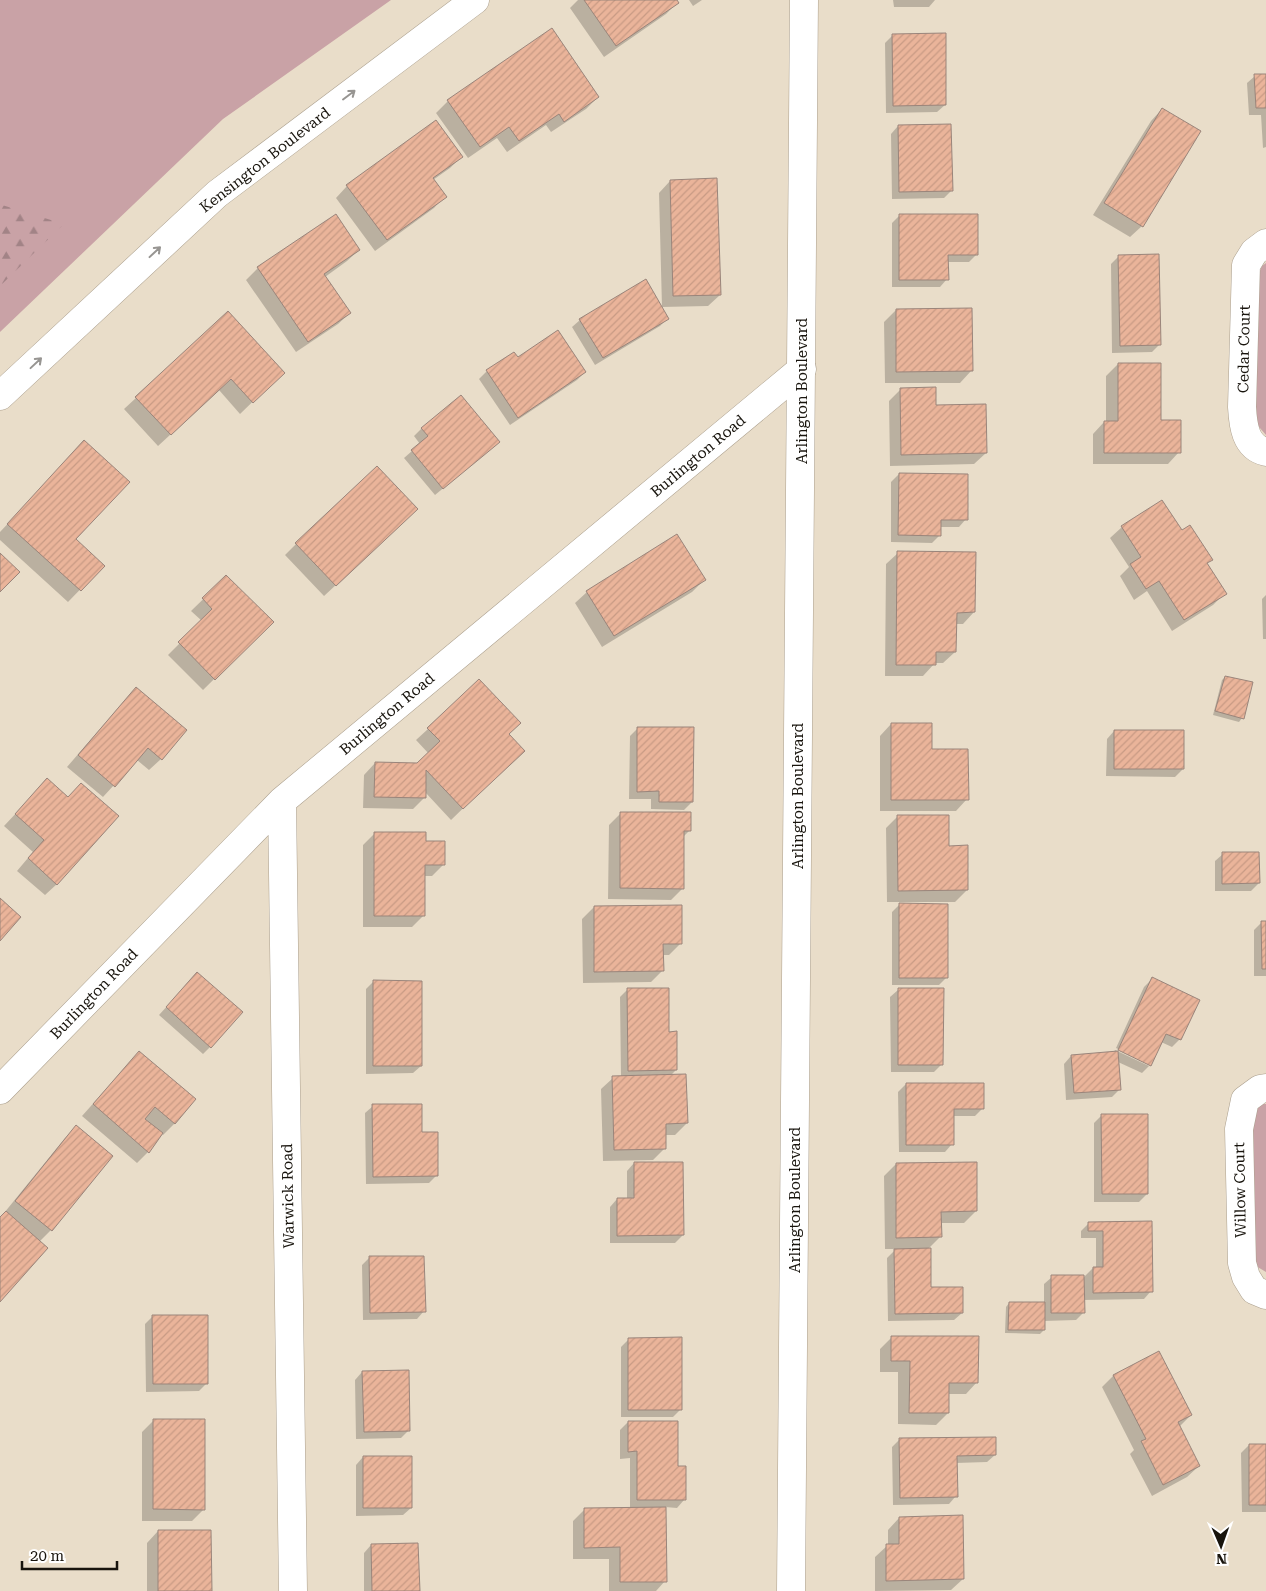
<svg xmlns="http://www.w3.org/2000/svg" width="1266" height="1591" font-family="'Roboto Serif',serif">
  <style>
    .green { fill: #c9a2a6 }
    .forest { fill: url(#forest-firs) }
    .shadow { fill: #0003 }
    .building { fill: url(#building-hatch); stroke: #9a857b }
    .lines { fill: none; stroke-linecap: round; stroke-linejoin: round }
    .minor-casing { stroke: #ab9f8d; stroke-width: 29 }
    .tertiary-casing { stroke: #ab9f8d; stroke-width: 29 }
    .minor { stroke: #fff; stroke-width: 28 }
    .tertiary { stroke: #fff; stroke-width: 28 }
    .oneway { stroke: #979592 }
    .labels { text-anchor: middle; dominant-baseline: central; stroke-width: 4.5; stroke-linejoin: round; paint-order: stroke }
    .street-label { font-size: 15px; fill: #18140d; stroke: #fff }
  </style>
  <defs>
    <pattern id="forest-firs" width="22" height="20" patternUnits="userSpaceOnUse" patternTransform="scale(1.25)"><rect width="22" height="20" fill="#c9a2a6"/><path d="M5 1l3.5 6h-7zM16 11l3.5 6h-7z" fill="#a28386"/></pattern>
    <pattern id="building-hatch" width="6" height="6" patternUnits="userSpaceOnUse" patternTransform="scale(1.25)"><rect width="6" height="6" fill="#eab49a"/><path d="M-1 1l2-2M0 6l6-6M5 7l2-2" fill="none" stroke="#c89a84"/></pattern>
  </defs>
  <rect width="100%" height="100%" fill="#e9ddc9"/>
  <path class="green" d="M0,0H391L223,119L0,332Z
    M1266,263V435L1259,427L1252,413L1259,273L1262,266Z
    M1263,1104H1266V1272L1256,1266L1248,1236L1251,1121L1255,1109Z"/>
  <path class="forest" d="M2,205L64,224L0,286V207Z"/>
  <path class="shadow" d="M578,0H675L677,3L666,14L604,57L570,8Z
    M689,0H702L693,6Z
    M893,0H935L929,7H894Z
    M893,35L945,105L937,112L886,113L885,43Z
    M1266,75V147L1263,148L1261,115H1249L1247,83L1255,76Z
    M598,97L586,109L551,132L546,125L507,152L497,138L468,158L436,113L448,101Z
    M1162,109L1142,226L1130,237L1093,215L1151,121Z
    M898,126L951,191L944,198L892,199L891,134Z
    M461,157L450,168L433,180L445,196L434,208L375,251L336,198L347,186Z
    M670,181L720,295L708,306L662,307L659,193Z
    M900,215L977,254L969,262H947V279L940,287H892V223Z
    M359,250L347,261L325,277L350,313L338,324L296,352L246,280L258,268Z
    M1119,256L1160,344L1152,352L1112,353L1111,264Z
    M896,310L971,371L960,383H885L884,322Z
    M228,313L271,384L240,414L219,390L158,446L124,409Z
    M668,318L660,326L595,365L572,327L580,320Z
    M514,353L518,359L585,372L577,380L510,425L479,379L487,371Z
    M1118,364L1159,421L1179,452L1168,464H1093V434L1104,422H1106V376Z
    M901,389L935,406L986,453L974,464L890,466L889,401Z
    M421,429L491,449L435,495L404,458L420,444L414,436Z
    M73,454L75,539L103,566L68,602L0,540V532Z
    M899,474L966,519L959,527H940V535L932,543L891,542V482Z
    M405,521L324,596L285,555L296,544Z
    M1122,527L1181,531L1211,560L1206,564L1225,593L1213,605L1172,631L1147,591L1134,600L1120,576L1129,567L1110,538Z
    M898,553L974,612L963,624H955V652L943,663H935L923,676H885L886,564Z
    M226,577L272,622L203,690L168,655L202,621L191,611Z
    M704,580L692,592L602,647L575,603L587,592Z
    M1266,595V639H1263L1262,599Z
    M1225,677L1242,718L1239,722L1213,715L1222,680Z
    M125,700L161,759L149,770L137,760L103,797L67,767Z
    M891,724L930,750L967,799L956,811H880V736Z
    M638,728L692,802L684,810L651,809V799H629L630,736Z
    M428,729L508,734L511,762L451,820L425,792V797L413,809L363,808L364,775L375,763L418,764L429,754L416,740Z
    M1114,731L1183,769L1175,777L1106,776L1107,739Z
    M47,780L67,798L81,784L57,884L45,895L17,871L33,852L4,826Z
    M620,814L690,830L683,837V888L671,900L608,899L609,825Z
    M898,816L948,847L967,890L955,902H887L886,828Z
    M375,833L425,842L444,864L432,876H424V915L412,927H363V845Z
    M1223,854L1259,883L1251,891H1215V861Z
    M901,903L947,977L939,985H892V912Z
    M594,907L681,943L669,955H662V971L651,982L583,983L582,919Z
    M1262,922H1266V976H1254V930Z
    M1152,979L1180,1039L1172,1047L1161,1042L1150,1065L1142,1073L1118,1062L1120,1089L1112,1097L1066,1100L1064,1064L1071,1056L1114,1052L1115,1050L1149,1066V1064L1116,1048L1144,987Z
    M190,981L210,1047L203,1054L159,1015Z
    M374,981L421,1066L413,1073L366,1074V989Z
    M628,989L668,1033L676,1070L670,1076L687,1123L675,1135H665V1148L653,1160L603,1161L601,1089L613,1078L621,1077L620,997Z
    M898,990L942,1064L934,1072H891L890,997Z
    M139,1052L175,1123L163,1135L161,1133L148,1152L137,1163L82,1116Z
    M906,1084L983,1108L975,1116H952V1144L945,1152H899L898,1092Z
    M373,1106L420,1133L437,1175L429,1183L366,1184L365,1113Z
    M1102,1115L1147,1194L1139,1202H1094V1123Z
    M76,1127L111,1156L51,1230L39,1242L0,1300V1218L65,1138Z
    M634,1163L683,1235L675,1243H610V1207L617,1199H627V1171Z
    M896,1164L976,1211L964,1223H940V1237L929,1248L930,1288L962,1313L954,1320L888,1321L887,1258L896,1249H885L884,1176Z
    M1151,1222V1291L1144,1299L1083,1300V1313L1076,1320L1044,1321V1330L1040,1334L1005,1333L1006,1307L1009,1303L1044,1304V1284L1052,1277L1083,1278L1093,1268H1096V1238H1081V1231L1089,1223Z
    M369,1258L424,1311L417,1319L363,1320L362,1265Z
    M153,1316L207,1383L199,1391L146,1392L145,1324Z
    M892,1337L977,1382L966,1394H948V1413L936,1425L898,1424V1372H880V1349Z
    M629,1339L681,1409L673,1417H621V1347Z
    M1158,1352L1191,1415L1179,1427L1199,1466L1187,1477L1152,1496L1130,1454L1134,1450L1102,1387L1113,1376Z
    M362,1372L409,1430L401,1438L356,1439L355,1380Z
    M154,1420L204,1509L192,1521H142V1432Z
    M628,1422L677,1468L684,1500L677,1508L665,1507V1581L656,1591H609V1559H573V1521L585,1509H630V1458L620,1459V1430Z
    M899,1440L995,1455L987,1462L956,1463V1496L949,1504L893,1505L892,1447Z
    M1249,1445H1266V1512H1242L1241,1453Z
    M363,1457L411,1508L403,1515L356,1516V1465Z
    M899,1518L963,1579L951,1590L875,1591V1557L888,1545V1530Z
    M158,1531L211,1591H147V1543Z
    M371,1545L418,1591H364V1553Z"/>
  <path class="building" d="M584,0H677L679,3L616,46Z
    M552,28L599,97L564,122L559,114L519,141L509,127L480,147L447,100Z
    M946,33V105L893,106L892,34Z
    M1254,74H1266V108H1256Z
    M1162,108L1201,131L1143,227L1104,203Z
    M436,120L463,157L433,178L447,197L387,240L346,185Z
    M951,124L953,191L899,192L898,125Z
    M717,178L721,295L673,296L670,180Z
    M336,214L360,250L324,274L351,313L308,342L257,267Z
    M899,214H978V255H948L949,280H899Z
    M1159,254L1161,345L1120,346L1118,255Z
    M646,279L669,319L603,358L579,319Z
    M972,308L973,371L896,372V309Z
    M228,311L285,373L253,403L231,379L171,435L135,397Z
    M558,330L586,372L518,418L486,370L514,352L518,357Z
    M1118,363H1161V420H1181V453H1104V421H1118Z
    M936,387V405L986,404L987,453L901,455L900,388Z
    M461,395L500,442L443,489L411,450L428,436L421,428Z
    M84,440L130,482L76,539L105,566L81,591L7,524Z
    M377,466L418,509L336,586L295,543Z
    M899,473L968,474V520H941V536L898,535Z
    M1162,500L1182,530L1190,525L1213,560L1207,563L1227,594L1184,620L1159,581L1146,589L1130,564L1141,557L1121,526Z
    M677,534L706,580L614,636L586,591Z
    M897,551L976,552L975,612L957,613L956,652H936V665H896Z
    M0,553L20,572L0,592Z
    M226,575L274,622L215,680L178,642L212,609L202,598Z
    M1225,676L1253,682L1244,719L1215,711Z
    M479,679L521,723L509,734L525,751L463,809L426,770V798L374,797L375,762L417,763L440,741L427,728Z
    M136,687L187,730L162,760L148,748L115,787L78,755Z
    M891,723H932V749H968L969,800H891Z
    M637,727H694L693,802H659V791L637,792Z
    M1114,730H1184V769H1114Z
    M47,778L68,797L81,783L119,816L57,885L28,858L44,840L15,814Z
    M620,812H691V831H684V889L620,888Z
    M897,815H949V846L968,845V890L898,891Z
    M374,832H426V841H445V865H425V916H374Z
    M1222,852H1259L1260,883L1222,884Z
    M0,898L21,917L0,941Z
    M899,903L948,904V978H899Z
    M682,905V944H663L664,971L594,972V906Z
    M1261,921H1266V969H1262Z
    M197,972L243,1012L211,1048L166,1007Z
    M1152,977L1200,1000L1181,1040L1166,1034L1151,1066L1118,1050Z
    M373,980L422,981V1066H373Z
    M627,988H669V1032L677,1031V1070L628,1071Z
    M898,988H944L943,1065H898Z
    M139,1051L196,1099L175,1124L155,1107L145,1119L163,1133L149,1153L93,1104Z
    M1118,1051L1121,1090L1074,1093L1071,1055Z
    M686,1074L688,1123L666,1124V1149L614,1150L612,1076Z
    M906,1083H984V1109H954V1145H906Z
    M372,1104H422V1132H438V1176L373,1177Z
    M1101,1114H1148V1194H1102Z
    M76,1125L113,1156L52,1231L15,1201Z
    M634,1162H683L684,1235L617,1236V1198H634Z
    M977,1162V1211L941,1212L942,1237L896,1238V1163Z
    M6,1211L48,1248L0,1302V1217Z
    M1152,1221L1153,1292L1093,1293V1267H1103V1231H1088V1222Z
    M931,1248V1287H963V1313L895,1314L894,1249Z
    M369,1256H424L426,1312L370,1313Z
    M1051,1275H1084L1085,1313H1051Z
    M1009,1302H1045V1330H1008Z
    M152,1315H208V1384H153Z
    M891,1336H979L978,1383H949V1413H909L910,1361H891Z
    M682,1337V1410H628V1338Z
    M1159,1351L1192,1415L1178,1422L1200,1466L1163,1485L1141,1441L1146,1439L1113,1375Z
    M409,1370L410,1431L364,1432L362,1371Z
    M153,1419H205V1510L153,1509Z
    M628,1421H678V1466H686V1500H637V1451L628,1452Z
    M996,1437V1455L957,1456L958,1497L900,1498L899,1438Z
    M1249,1444H1266V1505H1249Z
    M363,1456H412V1508H363Z
    M666,1507L667,1582H620V1547L584,1548V1508Z
    M963,1515L964,1579L886,1581V1544H899V1517Z
    M158,1530H211L212,1591H158Z
    M418,1543L420,1591H372L371,1544Z"/>
  <g class="lines">
    <g class="minor-casing">
      <path id="minor" d="M1266,243L1254,252L1246,265L1242,407C1243,425 1245,447 1266,452
        M282,801L293,1591
        M1266,1088L1260,1089L1245,1100L1239,1129L1242,1263L1246,1277L1254,1290L1266,1295
        M0,1090L282,801L802,369"/>
    </g>
    <g class="tertiary-casing">
      <path id="tertiary" d="M0,396L217,194L475,0
        M791,1591L804,0"/>
    </g>
    <use href="#minor" class="minor"/>
    <use href="#tertiary" class="tertiary"/>
  </g>
  <defs><path id="oneway-shaft" d="M-6 0H5M1.5-3L5.5 0L1.5 3" fill="none" stroke-width="1.6" stroke-linecap="round" stroke-linejoin="round" transform="scale(1.25)"/></defs>
  <g class="oneway">
    <use href="#oneway-shaft" transform="translate(349 95) rotate(-37)"/>
    <use href="#oneway-shaft" transform="translate(155 252) rotate(-43)"/>
    <use href="#oneway-shaft" transform="translate(36 363) rotate(-43)"/>
  </g>
  <g class="labels">
    <g class="street-label">
      <text transform="translate(265 160) rotate(-38)">Kensington Boulevard</text>
      <text transform="translate(1244 349) rotate(-89)">Cedar Court</text>
      <text transform="translate(802 391) rotate(-90)">Arlington Boulevard</text>
      <text transform="translate(698 456) rotate(-40)">Burlington Road</text>
      <text transform="translate(387 714) rotate(-40)">Burlington Road</text>
      <text transform="translate(798 796) rotate(-90)">Arlington Boulevard</text>
      <text transform="translate(94 994) rotate(-46)">Burlington Road</text>
      <text transform="translate(1240 1190) rotate(-91)">Willow Court</text>
      <text transform="translate(288 1196) rotate(-91)">Warwick Road</text>
      <text transform="translate(795 1200) rotate(-90)">Arlington Boulevard</text>
    </g>
  </g>
  <g transform="translate(1221 1546) rotate(178)" stroke="#ffffff" stroke-width="4" paint-order="stroke">
  <path d="M0-4L9 19L0 12L-9 19Z" fill="#18140d"/>
  <text y="-8" font-size="14" font-weight="bold" text-anchor="middle" fill="#18140d">N</text>
  </g>
  <path d="M22 1561v8h95v-8" fill="none" stroke="#18140d" stroke-width="2.5"/>
  <text x="30" y="1561" font-size="15" fill="#18140d" stroke="#ffffff" stroke-width="4" paint-order="stroke">20 m</text>
</svg>
